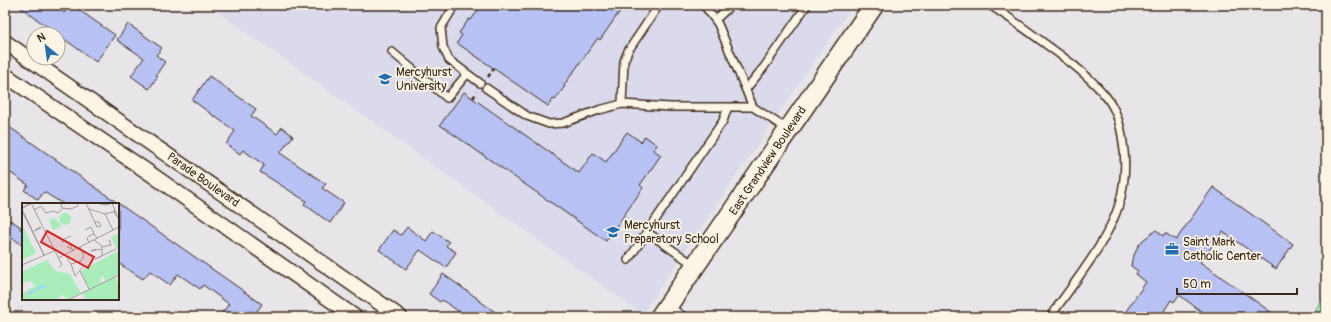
<svg xmlns="http://www.w3.org/2000/svg" width="1331" height="322" font-family="Pangolin,sans-serif">
  <style>
    .built { fill: #dadaec }
    .green { fill: #a8edb9; stroke: #728c6c }
    .building { fill: #b8c1f3; stroke: #3b2a1e }
    .lines { fill: none; stroke-linecap: round; stroke-linejoin: round }
    .lane-casing { stroke: #3b2a1e; stroke-width: 10 }
    .street-casing { stroke: #3b2a1e; stroke-width: 17 }
    .secondary-casing { stroke: #3b2a1e; stroke-width: 22 }
    .path { stroke: #3b2a1e; stroke-width: 2.5; stroke-dasharray: 4 3; stroke-linecap: butt }
    .lane { stroke: #fcf5e5; stroke-width: 7 }
    .street { stroke: #fcf5e5; stroke-width: 14 }
    .secondary { stroke: #fcf5e5; stroke-width: 19 }
    .labels { text-anchor: middle; dominant-baseline: central; stroke-width: 3.5; stroke-linejoin: round; paint-order: stroke }
    .poi-label { font-size: 12px; fill: #3b2a1e; stroke: #fcf5e5; text-anchor: start }
    .street-label { font-size: 12px; fill: #3b2a1e; stroke: #fcf5e5 }
    .inset-river { fill: none; stroke: #9ad7fb; stroke-width: 2 }
    .inset-road { fill: none; stroke: #a39a98; stroke-width: 1 }
    .view { fill: #d62828; fill-opacity: 0.15; stroke: #d62828; stroke-width: 2 }
    .inset-edge { fill: none; stroke: #3b2a1e; stroke-width: 2 }
  </style>
  <rect width="100%" height="100%" fill="#e8e5e9"/>
  <filter id="ink" filterUnits="userSpaceOnUse"><feTurbulence type="fractalNoise" baseFrequency=".025" numOctaves="2"/><feDisplacementMap in="SourceGraphic" scale="8" xChannelSelector="R" yChannelSelector="G"/><feConvolveMatrix kernelMatrix="1 2 1 2 8 2 1 2 1" color-interpolation-filters="sRGB"/></filter>
  <g filter="url(#ink)">
    <path class="built" d="M208,5H853L642,314Z"/>
    <path class="green" d="M1326,293V317H1311Z"/>
    <path class="building" d="M17,5H52L64,13L70,5H72L115,35L96,62Z
      M482,5H611L620,11L600,40L598,38L564,85L565,86L555,100L553,99L548,106L457,43L462,35L459,33L469,19L471,20Z
      M128,24L162,48L156,55L165,62L156,75L158,76L149,89L131,76L144,58L117,40Z
      M209,76L256,109L251,116L277,134L282,127L293,136L280,153L326,184L322,188L344,203L330,223L304,204L306,201L260,172L264,165L243,150L240,154L226,144L235,131L192,100Z
      M464,92L579,173L593,153L606,162L627,132L641,142L645,136L657,145L653,150L661,155L640,185L643,188L606,241L440,125Z
      M5,124L262,304L255,314L251,311L246,317H219L229,304L203,285L200,289L178,274L170,285L150,271L143,279L118,263V204H63L44,192L38,200L24,190L28,185L5,169Z
      M1213,187L1293,244L1276,269L1223,232L1200,262L1278,317H1209L1179,295L1174,302L1171,300L1160,317H1122L1146,282L1136,274L1138,271L1131,266L1132,260L1138,246L1143,240L1156,230L1163,236L1165,233L1176,240Z
      M10,220L21,227L20,229L23,230V246L13,238L5,248V228Z
      M407,227L426,241L433,231L449,242L446,246L456,252L446,268L420,250L406,269L379,250L393,230L401,235Z
      M443,274L477,298V299L502,317H467L442,300L440,302L429,294Z"/>
    <g class="lines">
      <g class="lane-casing">
        <path id="lane" d="M455,5L441,28L443,47L449,60L480,83
          M659,5L628,51L624,61L622,104L670,107H753
          M704,5L718,24L753,107L787,129
          M990,5C1007,16 1024,28 1040,40C1062,56 1085,72 1103,93C1115,106 1121,125 1123,143C1126,161 1125,179 1121,197C1112,237 1073,284 1050,317
          M715,20L726,10L730,5
          M392,52L447,98L467,74
          M486,88L527,116L549,124L563,123L599,110L622,104
          M746,89L764,67L807,5
          M647,232L694,265
          M628,260L723,121L728,107
          M668,306L684,317"/>
      </g>
      <g class="street-casing">
        <path id="street" d="M5,42L400,317
          M5,75L148,172L355,317"/>
      </g>
      <g class="secondary-casing">
        <path id="secondary" d="M660,317L874,5"/>
      </g>
      <path class="path" d="M488,77L494,68
        M473,98L477,92
        M1066,313L1072,317"/>
      <use href="#lane" class="lane"/>
      <use href="#street" class="street"/>
      <use href="#secondary" class="secondary"/>
    </g>
  </g>
  <defs>
    <g id="university-bare" transform="scale(1.08)"><path d="M0-5L7-2L0 1L-7-2ZM-4 1L0 2.5L4 1V4Q0 6-4 4Z" fill="#1f6fb2" stroke="#fcf5e5" stroke-width="2.5" paint-order="stroke"/></g>
    <g id="school-bare" transform="scale(1.08)"><path d="M0-5L7-2L0 1L-7-2ZM-4 1L0 2.5L4 1V4Q0 6-4 4Z" fill="#1f6fb2" stroke="#fcf5e5" stroke-width="2.5" paint-order="stroke"/></g>
    <g id="office-bare" transform="scale(1.08)"><path d="M-6-3h4V-5.5h4V-3h4V5H-6ZM-1-4.5V-3h2v-1.5ZM-6 0V1H6V0Z" fill="#1f6fb2" stroke="#fcf5e5" stroke-width="2.5" paint-order="stroke"/></g>
  </defs>
  <g fill-rule="evenodd">
    <use href="#university-bare" x="385" y="79"/>
    <use href="#school-bare" x="613" y="232"/>
    <use href="#office-bare" x="1172" y="249"/>
  </g>
  <g class="labels">
    <g class="poi-label">
      <text x="396" y="72">Mercyhurst<tspan x="396" dy="14">University</tspan></text>
      <text x="624" y="225">Mercyhurst<tspan x="624" dy="14">Preparatory School</tspan></text>
      <text x="1183" y="242">Saint Mark<tspan x="1183" dy="14">Catholic Center</tspan></text>
    </g>
    <g class="street-label">
      <text transform="translate(768 161) rotate(-56)">East Grandview Boulevard</text>
      <text transform="translate(203 180) rotate(35)">Parade Boulevard</text>
    </g>
  </g>
  <g transform="translate(22 203)">
    <rect width="97" height="97" fill="#e8e5e9"/>
    <path d="M37 16a6 6 0 1 1 12 0a6 6 0 1 1-12 0ZM32,15L40,23L31,27L27,17ZM0,21L14,50L0,57ZM97,30V71L83,78L81,73L78,75L80,80L67,86L59,68L96,48L89,34ZM25,57L33,68L48,71L59,90L45,97L41,92L33,97H1L0,91L13,83L9,78L0,80V69ZM93,74L97,81V97H63L61,90Z" fill="#a8edb9"/>
    <path class="inset-river" d="M6,91L21,83L24,85"/>
    <path class="inset-road" d="M9,0L40,62L37,64M39,0L40,5L49,6L56,3L55,0M64,0L75,24L79,23L77,19H73M74,0L84,2L90,0M90,0L96,15L92,9M0,5L5,2L8,1L1,5M0,6L22,52L0,8M67,6L83,11L94,8M12,7L19,3L24,10L31,8L36,10L41,5M83,11L91,27M18,24L19,25L12,28L13,27ZM63,27L69,24L72,31M72,37L80,43V52M41,40L40,37L49,33M67,40L65,35L67,33L72,31L75,35M80,44L89,42L87,37M50,46L45,44L48,41L51,48M74,46L69,48L80,46M43,52L49,61L59,58L62,53L58,44M80,53L73,56L94,46M36,55L97,24M49,61L53,73L61,64M0,62L32,48M58,68L67,86M46,97L97,72"/>
    <path class="view" d="M25,28L72,54L66,65L19,39Z"/>
    <rect width="97" height="97" class="inset-edge"/>
  </g>
  <rect width="1331" height="322" fill="none" stroke="#fcf5e5" stroke-width="20"/>
  <rect x="10" y="10" width="1311" height="302" fill="none" stroke="#3b2a1e" stroke-width="1.5" filter="url(#ink)"/>
  <g transform="translate(46 46) rotate(331)"><circle r="19" fill="#fcf5e5" stroke="#afa495"/>
  <path d="M0-3L7 15L0 10L-7 15Z" fill="#1f6fb2"/>
  <text y="-6" font-size="11" font-weight="bold" text-anchor="middle" fill="#3b2a1e">N</text>
  </g>
  <path d="M1177 288v6h120v-6" fill="none" stroke="#3b2a1e" stroke-width="2"/>
  <text x="1183" y="288" font-size="12" fill="#3b2a1e" stroke="#fcf5e5" stroke-width="3" paint-order="stroke">50 m</text>
</svg>
